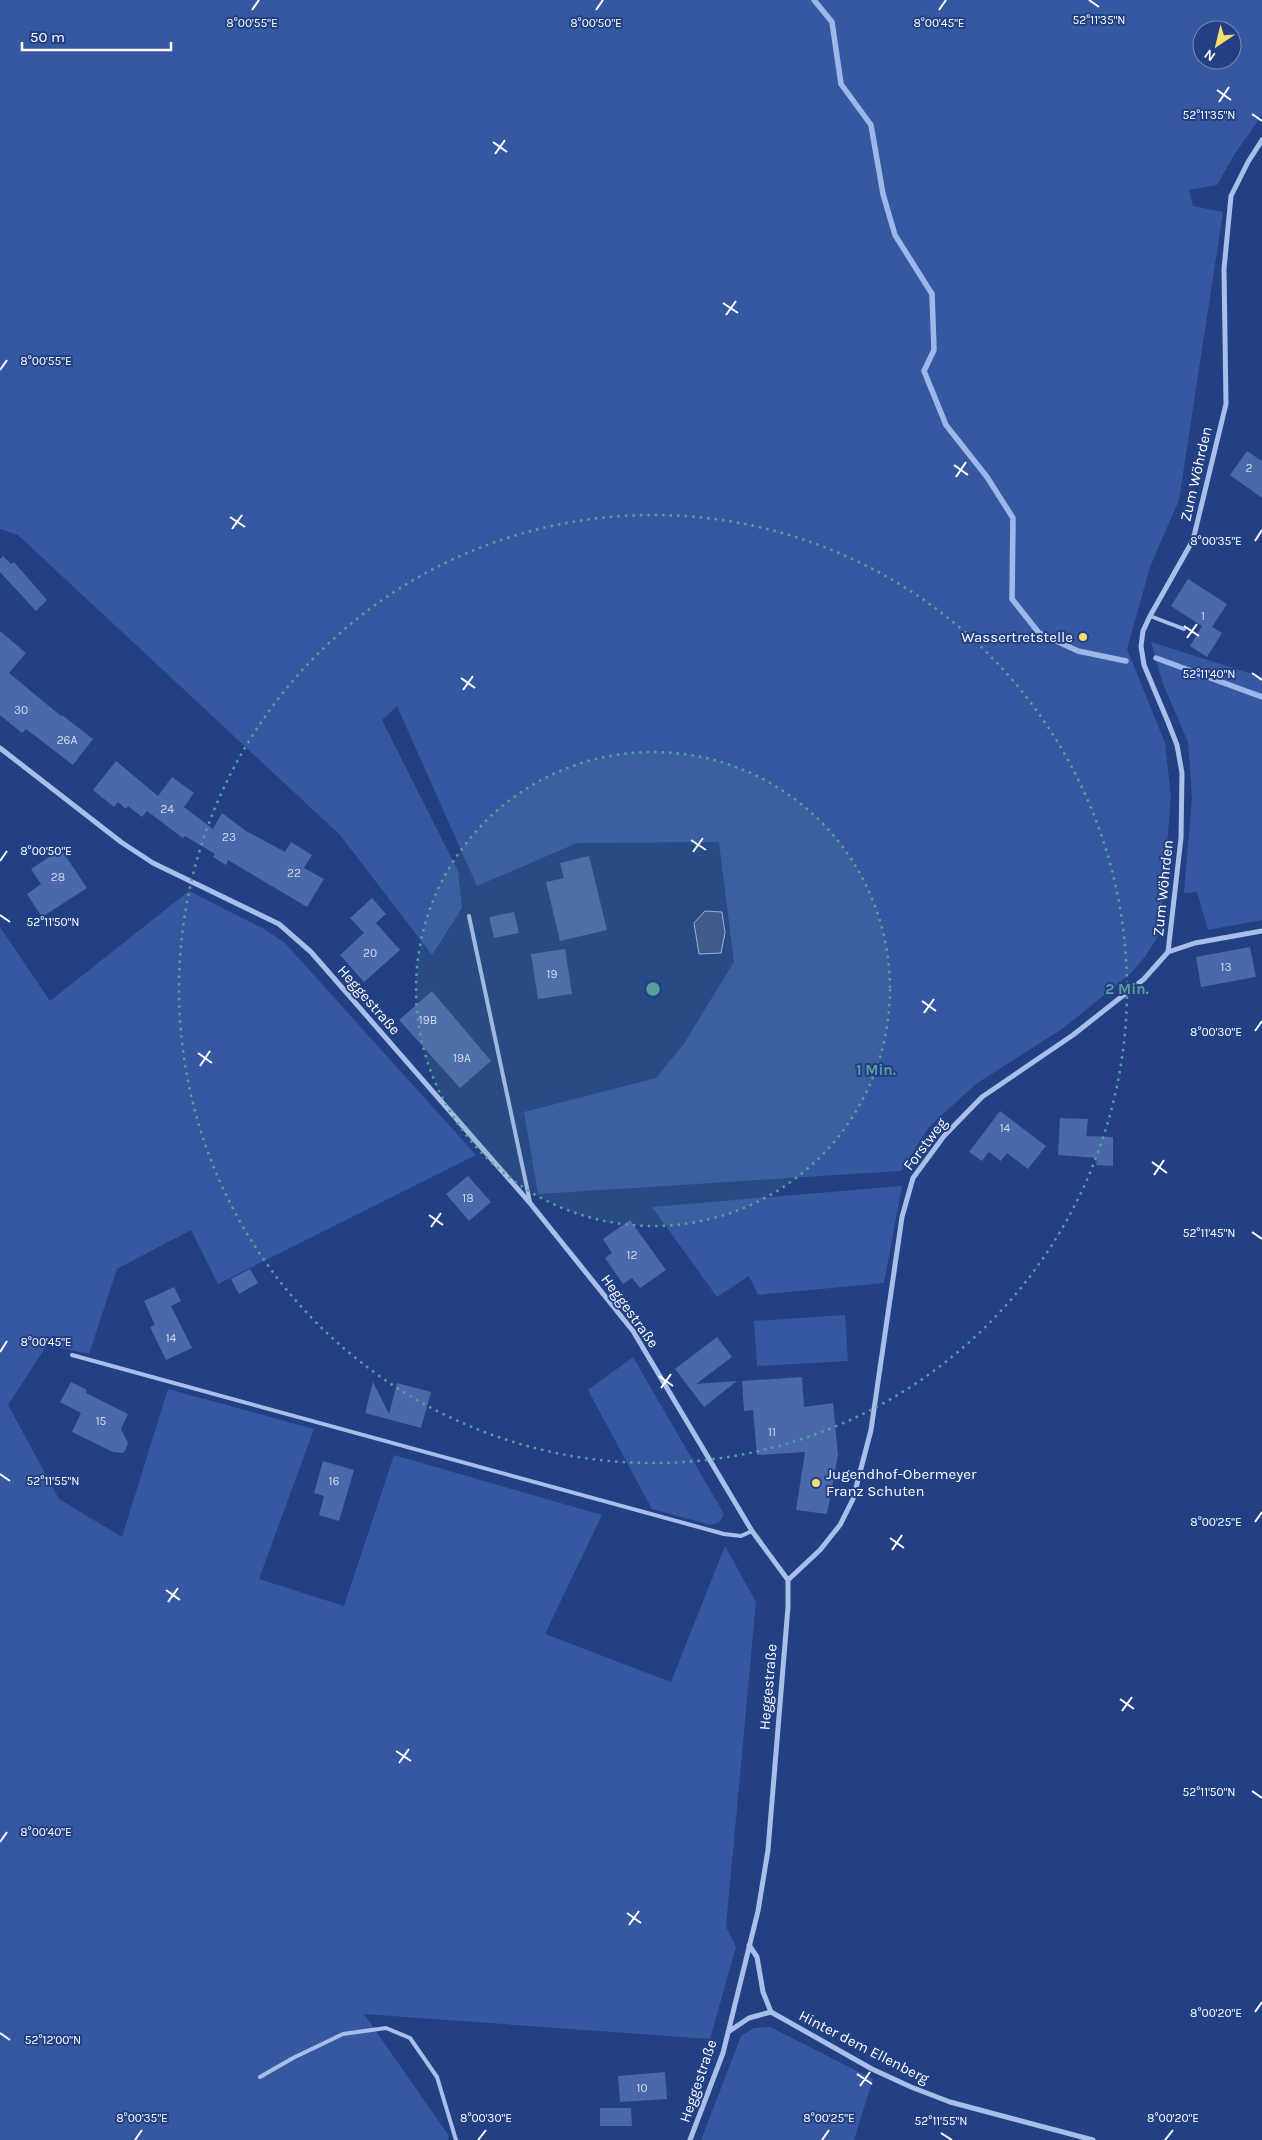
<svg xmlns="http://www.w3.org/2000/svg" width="1262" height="2140" font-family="Karla,sans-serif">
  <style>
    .green { fill: #3658a0; fill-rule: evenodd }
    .water { fill: #3d5385; stroke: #9db7ea }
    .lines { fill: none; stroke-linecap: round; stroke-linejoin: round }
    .stream { stroke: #9db7ea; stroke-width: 5.5 }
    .building { fill: #4a69ab }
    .lane { stroke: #a9bee8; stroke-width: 4 }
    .street { stroke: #a9bee8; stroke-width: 5 }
    .ticks { fill: none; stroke: #fff; stroke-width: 2 }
    .ring { fill: none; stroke: #579f9a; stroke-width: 2.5; stroke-dasharray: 2.5 5 }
    .poi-dot { fill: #f5de6b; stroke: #224083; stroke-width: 2 }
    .labels { text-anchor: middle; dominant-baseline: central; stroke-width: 4; stroke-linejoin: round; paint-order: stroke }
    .number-label { font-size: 12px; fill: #d2daea }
    .street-label { font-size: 15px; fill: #fff; stroke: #224083 }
    .poi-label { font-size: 15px; fill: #fff; stroke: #224083; text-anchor: end }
    .ticks-label { font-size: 12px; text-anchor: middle; fill: #fff; stroke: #224083; stroke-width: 4; stroke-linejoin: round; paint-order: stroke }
    .centre { fill: #579f9a; stroke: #224083; stroke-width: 2.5 }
    .ring-label { font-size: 15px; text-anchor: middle; font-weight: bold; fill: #579f9a; stroke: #224083; stroke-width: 4; stroke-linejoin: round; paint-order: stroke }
  </style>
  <rect width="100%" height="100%" fill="#224083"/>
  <path class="green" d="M0,0H1262V115L1234,155L1217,185L1189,190L1193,206L1223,212L1179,500L1150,567L1127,649L1165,743L1171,796L1160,932L1145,957L1131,973L1065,1027L976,1084L929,1127L901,1171L538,1194L524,1112L656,1078L683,1045L734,962L719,842L577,843L477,886L397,706L382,720L458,871L462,908L432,955L340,835L18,535L0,529ZM1202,30H1232V60H1202Z
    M1151,642L1262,677V920L1208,930L1197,892L1184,893L1192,798L1188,742L1163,684Z
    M189,891L264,929L285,943L476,1155L218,1284L191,1230L117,1269L89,1354L47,1345L8,1405L59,1499L122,1537L168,1389L314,1429L259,1579L344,1606L394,1455L602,1515L545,1634L671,1682L725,1546L756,1602L726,1927L736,1947L710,2039L364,2014L449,2136L448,2140H0V927L50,1001Z
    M902,1186L884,1283L758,1295L749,1276L717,1297L652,1207Z
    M845,1315L848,1361L757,1366L754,1321Z
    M633,1357L724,1514L720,1522L711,1525L652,1509L588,1390Z
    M770,2027L873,2079L854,2140H701L741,2036L754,2028Z"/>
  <path class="water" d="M705,911L722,912L725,933L721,953L699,954L694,923Z"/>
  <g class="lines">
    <path class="stream" d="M814,0L832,22L841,84L871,125L883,194L895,235L932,294L934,350L924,371L946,425L987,477L1013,518L1012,599L1039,633L1078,651L1126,661
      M1156,658L1262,697"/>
  </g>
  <path class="building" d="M1247,451L1262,461V498L1230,475Z
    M3,556L11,564L14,562L47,600L36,611L0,572V559Z
    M1188,579L1227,604L1212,627L1222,633L1207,657L1190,646L1202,626L1171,606Z
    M0,631L26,653L9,673L61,716L62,715L93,739L73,765L26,729L22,733L0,715Z
    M116,761L158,796L172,777L194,793L184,807L213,829L222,813L246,831L285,852L291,842L312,855L304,868L324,879L307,907L228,860L226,865L213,857L215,854L185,836L183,838L147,811L142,817L128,806L126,809L118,802L114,807L93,790Z
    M61,849L87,888L42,917L27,894L41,884L31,869Z
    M589,856L607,930L560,941L546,882L564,878L560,863Z
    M372,898L386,914L376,923L400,950L364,982L340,955L364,933L350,918Z
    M514,912L519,933L494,938L489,917Z
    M1250,947L1256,977L1201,987L1196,957Z
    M565,949L572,994L538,999L531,954Z
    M432,991L491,1061L460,1088L399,1020Z
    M1000,1111L1046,1146L1028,1169L1007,1153L1001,1161L989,1152L982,1161L969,1152Z
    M1060,1118L1088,1119L1086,1136L1113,1137V1166L1096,1165L1097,1158L1058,1155Z
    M468,1176L491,1202L469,1221L446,1194Z
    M630,1220L666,1270L640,1288L632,1278L623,1284L605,1258L612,1253L603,1239Z
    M250,1269L258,1283L239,1294L231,1279Z
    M174,1287L181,1301L171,1306L192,1348L166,1360L150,1327L155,1325L144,1301Z
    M717,1337L732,1357L696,1384L737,1381L704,1407L675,1369Z
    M802,1377L804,1407L833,1403L838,1455L827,1514L796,1510L805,1452L757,1455L753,1410L744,1411L742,1381Z
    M71,1382L87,1390L86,1393L128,1414L121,1429L128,1443L125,1451L122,1453L113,1452L72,1432L81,1413L60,1402Z
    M373,1382L389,1414L397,1383L431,1392L421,1428L365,1413Z
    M323,1461L354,1470L339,1521L319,1515L324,1496L314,1493Z
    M665,2072L667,2099L620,2102L618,2076Z
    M600,2108H631L632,2126H600Z"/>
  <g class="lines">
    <path class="lane" d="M1150,616L1184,629
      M469,916L530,1202
      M72,1355L724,1534L741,1536L752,1531
      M260,2077L293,2058L343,2034L386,2028L410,2038L437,2077L456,2140"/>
    <path class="street" d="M0,748L121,842L153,863L279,924L311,952L530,1203L633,1331L752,1531L788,1580V1607L768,1850L758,1911L723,2053L690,2140
      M1168,952L1181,838L1182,773L1177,745L1168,722L1144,665L1141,646L1143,631L1150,616L1193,540L1226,404L1224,269L1231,196L1248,162L1262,140
      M788,1580L820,1550L840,1525L853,1499L871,1430L902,1217L913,1178L944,1136L982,1097L1073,1035L1144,979L1168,952L1195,943L1262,931
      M749,1945L757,1957L763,1992L771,2012L872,2069L911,2087L950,2102L1093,2140
      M728,2032L749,2018L771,2012"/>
  </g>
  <path class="ticks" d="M1089,0L1099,7M252,10L259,0M596,10L603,0M939,10L946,0M1217,90L1231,100M1219,102L1229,87M1252,114L1262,121M493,142L507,152M495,154L505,140M723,303L738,313M726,315L736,301M0,370L7,360M954,465L968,475M956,477L966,462M230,517L245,527M232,529L242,515M1255,541L1262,530M1184,626L1199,636M1187,638L1197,624M1252,673L1262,680M461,678L475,688M463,690L473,676M691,840L706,850M693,852L703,838M0,861L7,851M0,915L10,922M922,1001L936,1011M924,1013L934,999M1255,1031L1262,1021M198,1053L212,1063M200,1066L210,1051M1152,1162L1167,1173M1154,1175L1164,1160M429,1215L443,1225M431,1227L441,1213M1252,1232L1262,1239M0,1352L7,1341M659,1376L673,1386M661,1388L671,1374M0,1474L10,1481M1255,1522L1262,1512M890,1538L904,1548M892,1550L902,1535M166,1590L180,1600M168,1602L178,1588M1120,1699L1134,1709M1122,1711L1132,1697M396,1751L411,1761M399,1763L409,1749M1252,1791L1262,1798M0,1842L7,1832M627,1913L641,1923M629,1925L639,1911M1255,2012L1262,2002M0,2033L10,2040M857,2074L872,2084M860,2086L870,2072M941,2133L952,2140M135,2140L142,2130M478,2140L486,2130M822,2140L829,2130M1165,2140L1173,2130"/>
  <circle cx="653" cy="989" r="237" fill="#579f9a" fill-opacity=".12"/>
  <g class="ring">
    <circle cx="653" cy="989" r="237"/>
    <circle cx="653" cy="989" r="474"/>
  </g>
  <g class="poi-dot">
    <circle cx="1083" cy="637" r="5"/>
    <circle cx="816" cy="1483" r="5"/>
  </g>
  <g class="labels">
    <g class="number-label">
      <text x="1249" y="468">2</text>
      <text x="1203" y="616">1</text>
      <text x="21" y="710">30</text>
      <text x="67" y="740">26A</text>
      <text x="167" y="809">24</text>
      <text x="229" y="837">23</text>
      <text x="294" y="873">22</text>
      <text x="58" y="877">28</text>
      <text x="370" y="953">20</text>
      <text x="1226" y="967">13</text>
      <text x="552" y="974">19</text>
      <text x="428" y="1020">19B</text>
      <text x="462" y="1058">19A</text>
      <text x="1005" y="1128">14</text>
      <text x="468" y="1198">18</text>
      <text x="632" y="1255">12</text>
      <text x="171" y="1338">14</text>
      <text x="101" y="1421">15</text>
      <text x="772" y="1432">11</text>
      <text x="334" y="1481">16</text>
      <text x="642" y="2088">10</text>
    </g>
    <g class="street-label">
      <text transform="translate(1196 474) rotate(-77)">Zum Wöhrden</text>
      <text transform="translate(1163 888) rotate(-84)">Zum Wöhrden</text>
      <text transform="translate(369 1000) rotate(49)">Heggestraße</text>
      <text transform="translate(925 1144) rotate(-53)">Forstweg</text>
      <text transform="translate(630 1311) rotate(54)">Heggestraße</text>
      <text transform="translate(768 1687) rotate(-85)">Heggestraße</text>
      <text transform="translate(864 2047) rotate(27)">Hinter dem Ellenberg</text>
      <text transform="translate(698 2081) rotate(-71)">Heggestraße</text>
    </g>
    <g class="poi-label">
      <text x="1073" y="637">Wassertretstelle</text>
      <text x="826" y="1474" text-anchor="start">Jugendhof-Obermeyer<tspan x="826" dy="17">Franz Schuten</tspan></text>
    </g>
  </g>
  <g class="ticks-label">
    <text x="1099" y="24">52°11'35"N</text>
    <text x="252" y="27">8°00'55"E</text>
    <text x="596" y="27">8°00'50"E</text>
    <text x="939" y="27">8°00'45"E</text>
    <text x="1209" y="119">52°11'35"N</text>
    <text x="46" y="365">8°00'55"E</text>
    <text x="1216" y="545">8°00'35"E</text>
    <text x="1209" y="678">52°11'40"N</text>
    <text x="46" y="855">8°00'50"E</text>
    <text x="53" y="926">52°11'50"N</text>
    <text x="1216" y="1036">8°00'30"E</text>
    <text x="1209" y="1237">52°11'45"N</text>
    <text x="46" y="1346">8°00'45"E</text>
    <text x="53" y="1485">52°11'55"N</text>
    <text x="1216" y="1526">8°00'25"E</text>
    <text x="1209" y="1796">52°11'50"N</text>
    <text x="46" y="1836">8°00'40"E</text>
    <text x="1216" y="2017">8°00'20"E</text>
    <text x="53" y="2044">52°12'00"N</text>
    <text x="142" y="2122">8°00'35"E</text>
    <text x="486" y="2122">8°00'30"E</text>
    <text x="829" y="2122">8°00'25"E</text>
    <text x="1173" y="2122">8°00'20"E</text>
    <text x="941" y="2125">52°11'55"N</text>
  </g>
  <circle cx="653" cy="989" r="8" class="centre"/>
  <g class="ring-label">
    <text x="1127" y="994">2 Min.</text>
    <text x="876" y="1075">1 Min.</text>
  </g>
  <g transform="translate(1217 45) rotate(215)"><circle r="24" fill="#224083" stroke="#7a8cb5"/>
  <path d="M0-4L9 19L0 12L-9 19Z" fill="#f5de6b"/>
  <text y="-8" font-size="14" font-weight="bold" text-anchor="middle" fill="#ffffff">N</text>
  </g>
  <path d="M22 42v8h149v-8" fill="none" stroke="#ffffff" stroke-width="2.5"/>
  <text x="30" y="42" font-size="15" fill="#ffffff" stroke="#224083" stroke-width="4" paint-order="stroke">50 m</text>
</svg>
